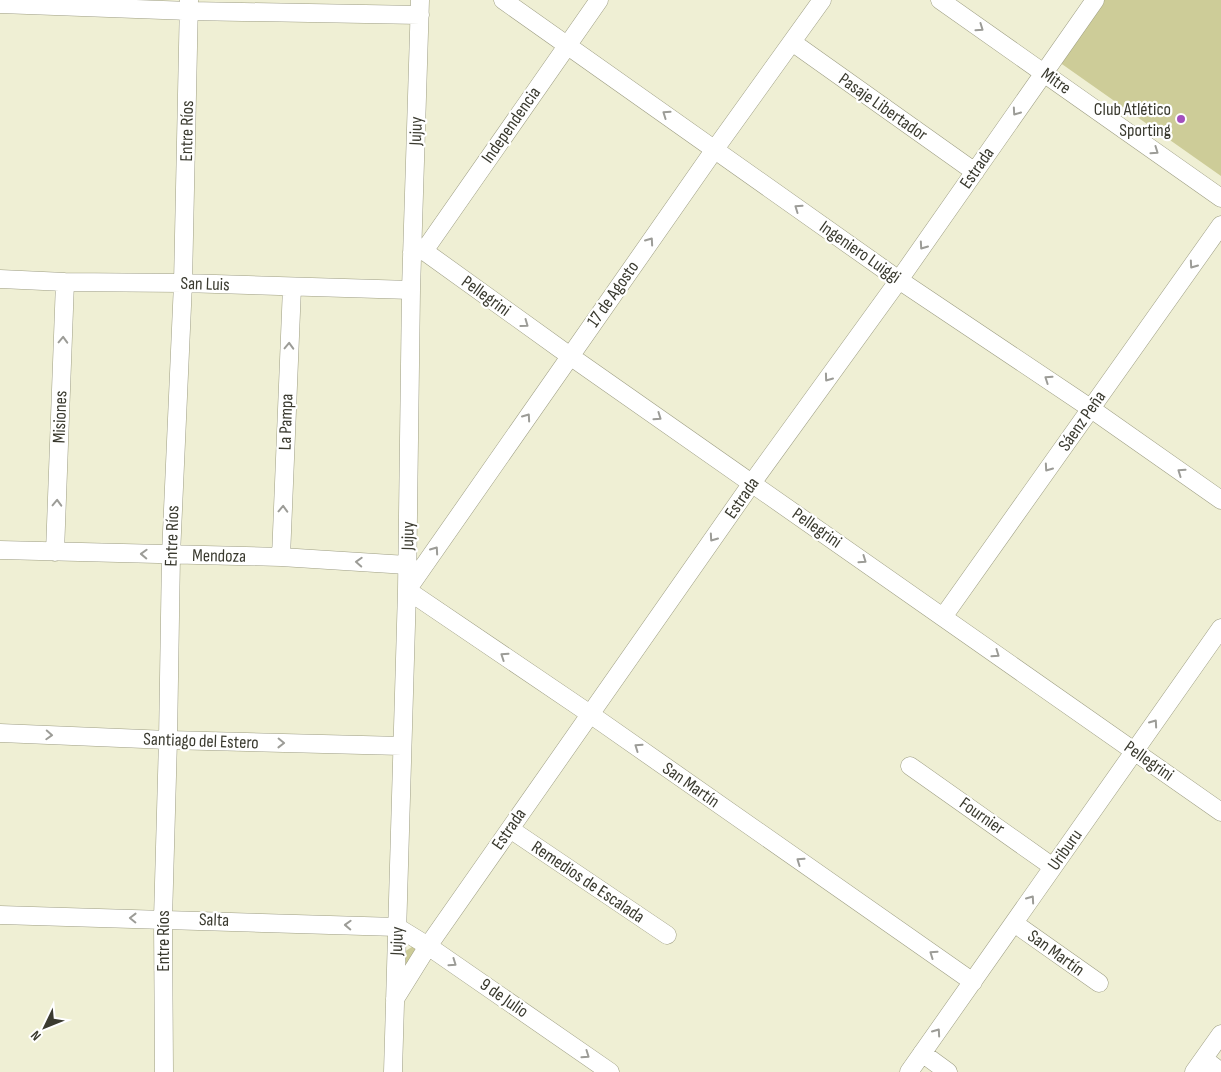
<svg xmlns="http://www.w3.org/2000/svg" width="1221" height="1072" font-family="'Sofia Sans Condensed',sans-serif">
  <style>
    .green { fill: #cdcc98 }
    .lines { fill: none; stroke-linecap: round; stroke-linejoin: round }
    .minor-casing { stroke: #9e9e84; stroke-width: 19 }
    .minor { stroke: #fff; stroke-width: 18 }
    .oneway { stroke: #9c9c97 }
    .poi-dot { fill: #a34fbe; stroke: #fff; stroke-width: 2 }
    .labels { text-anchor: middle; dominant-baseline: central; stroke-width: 4.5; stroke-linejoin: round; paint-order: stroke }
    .street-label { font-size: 18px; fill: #3a3a2f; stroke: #fff }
    .poi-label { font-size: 18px; fill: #3a3a2f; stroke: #fff; text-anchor: end }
  </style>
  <rect width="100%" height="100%" fill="#efefd4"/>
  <path class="green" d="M1103,0H1221V176L1059,62Z
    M415,945L419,966L407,969L404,952Z"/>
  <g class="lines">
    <g class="minor-casing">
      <path id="minor" d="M503,0L899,280L1090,408L1221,500
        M822,0L715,149L407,590L590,714L973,982
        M940,0L1221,198
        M0,4L190,11L420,15
        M792,42L975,172
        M424,251L599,0
        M412,252L424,251L570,356L1221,812
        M0,279L65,282L183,283L411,290
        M0,550L281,557L407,565
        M55,552L65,282
        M281,557L292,287
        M943,617L1221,225
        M0,733L168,740L402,746
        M910,766L1053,867
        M510,829L667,935
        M0,915L397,927L428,946L610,1072
        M1014,923L1099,983
        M395,999L428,946L752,483L899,280L1095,0
        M922,1053L948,1072
        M1204,1059L1221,1072
        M164,1072L163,919L168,740L171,555L183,283L189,0
        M393,1072L407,590L411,290L420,0
        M909,1072L1221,628
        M1194,1072L1221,1034"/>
    </g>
    <use href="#minor" class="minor"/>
  </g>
  <defs><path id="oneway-chevron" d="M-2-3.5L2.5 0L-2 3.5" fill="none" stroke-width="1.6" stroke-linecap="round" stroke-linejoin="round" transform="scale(1.25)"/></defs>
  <g class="oneway">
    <use href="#oneway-chevron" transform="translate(980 28) rotate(35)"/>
    <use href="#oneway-chevron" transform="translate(1016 112) rotate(125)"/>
    <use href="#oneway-chevron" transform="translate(666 114) rotate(-145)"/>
    <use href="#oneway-chevron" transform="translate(1155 151) rotate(35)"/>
    <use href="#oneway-chevron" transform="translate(798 208) rotate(-145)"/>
    <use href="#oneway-chevron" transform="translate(650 241) rotate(-55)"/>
    <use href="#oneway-chevron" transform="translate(923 246) rotate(125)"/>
    <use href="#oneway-chevron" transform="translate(1193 265) rotate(125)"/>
    <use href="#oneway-chevron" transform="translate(525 324) rotate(36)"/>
    <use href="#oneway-chevron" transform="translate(63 340) rotate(-88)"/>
    <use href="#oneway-chevron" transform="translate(289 346) rotate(-88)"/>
    <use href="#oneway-chevron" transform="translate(828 378) rotate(126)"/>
    <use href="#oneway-chevron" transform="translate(1048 379) rotate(-146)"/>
    <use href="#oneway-chevron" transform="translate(527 417) rotate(-55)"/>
    <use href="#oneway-chevron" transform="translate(658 417) rotate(35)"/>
    <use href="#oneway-chevron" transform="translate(1048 468) rotate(125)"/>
    <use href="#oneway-chevron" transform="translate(1181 472) rotate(-145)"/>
    <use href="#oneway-chevron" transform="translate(57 503) rotate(-88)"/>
    <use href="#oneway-chevron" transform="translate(283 509) rotate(-88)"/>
    <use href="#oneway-chevron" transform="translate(713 538) rotate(125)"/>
    <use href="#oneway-chevron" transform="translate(435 550) rotate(-55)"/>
    <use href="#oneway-chevron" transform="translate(144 554) rotate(-178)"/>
    <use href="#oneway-chevron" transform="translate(863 560) rotate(35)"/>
    <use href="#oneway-chevron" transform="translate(359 562) rotate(-177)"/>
    <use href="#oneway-chevron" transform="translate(996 654) rotate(35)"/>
    <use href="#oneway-chevron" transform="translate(504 656) rotate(-146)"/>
    <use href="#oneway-chevron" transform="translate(1154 723) rotate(-55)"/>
    <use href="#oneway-chevron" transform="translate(49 735) rotate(3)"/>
    <use href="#oneway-chevron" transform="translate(281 743) rotate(1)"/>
    <use href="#oneway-chevron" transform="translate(638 747) rotate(-145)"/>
    <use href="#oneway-chevron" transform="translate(800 861) rotate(-145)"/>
    <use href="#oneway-chevron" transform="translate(1031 899) rotate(-55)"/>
    <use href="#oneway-chevron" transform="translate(133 918) rotate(-179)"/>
    <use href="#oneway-chevron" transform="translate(348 925) rotate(-178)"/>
    <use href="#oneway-chevron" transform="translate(933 954) rotate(-145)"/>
    <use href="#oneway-chevron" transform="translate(453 963) rotate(35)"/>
    <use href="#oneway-chevron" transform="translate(937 1032) rotate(-55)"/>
    <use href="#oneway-chevron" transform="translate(586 1055) rotate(35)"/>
  </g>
  <circle class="poi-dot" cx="1181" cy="119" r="5"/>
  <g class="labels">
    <g class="street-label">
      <text transform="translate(1056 81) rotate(35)">Mitre</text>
      <text transform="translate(883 107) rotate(35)">Pasaje Libertador</text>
      <text transform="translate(511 125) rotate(-55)">Independencia</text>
      <text transform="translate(187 131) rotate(-89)">Entre Ríos</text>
      <text transform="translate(416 131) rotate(-88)">Jujuy</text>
      <text transform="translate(977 168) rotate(-55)">Estrada</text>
      <text transform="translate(860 252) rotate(35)">Ingeniero Luiggi</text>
      <text transform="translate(205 284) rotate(2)">San Luis</text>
      <text transform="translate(613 294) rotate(-55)">17 de Agosto</text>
      <text transform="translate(486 296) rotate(36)">Pellegrini</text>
      <text transform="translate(60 417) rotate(-88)">Misiones</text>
      <text transform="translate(1082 421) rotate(-55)">Sáenz Peña</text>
      <text transform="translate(286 422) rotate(-88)">La Pampa</text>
      <text transform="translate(742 498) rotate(-55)">Estrada</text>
      <text transform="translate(817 528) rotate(35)">Pellegrini</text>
      <text transform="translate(172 536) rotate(-88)">Entre Ríos</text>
      <text transform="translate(408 536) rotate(-89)">Jujuy</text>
      <text transform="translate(219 556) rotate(1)">Mendoza</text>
      <text transform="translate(201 741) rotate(2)">Santiago del Estero</text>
      <text transform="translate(1149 761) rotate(35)">Pellegrini</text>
      <text transform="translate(691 785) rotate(35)">San Martín</text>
      <text transform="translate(982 816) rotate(35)">Fournier</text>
      <text transform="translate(509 829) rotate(-55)">Estrada</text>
      <text transform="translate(1065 850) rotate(-55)">Uriburu</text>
      <text transform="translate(588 882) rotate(34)">Remedios de Escalada</text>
      <text transform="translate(214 920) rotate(2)">Salta</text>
      <text transform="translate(163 941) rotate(-90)">Entre Ríos</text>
      <text transform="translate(397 941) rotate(-88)">Jujuy</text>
      <text transform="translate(1056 953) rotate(36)">San Martín</text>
      <text transform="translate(504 998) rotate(35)">9 de Julio</text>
    </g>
    <g class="poi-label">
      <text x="1171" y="109">Club Atlético<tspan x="1171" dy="21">Sporting</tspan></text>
    </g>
  </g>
  <g transform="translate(45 1027) rotate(227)" stroke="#ffffff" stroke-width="4" paint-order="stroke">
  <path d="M0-4L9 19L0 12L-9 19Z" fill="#3a3a2f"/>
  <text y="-8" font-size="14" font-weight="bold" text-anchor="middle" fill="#3a3a2f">N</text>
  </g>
</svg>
